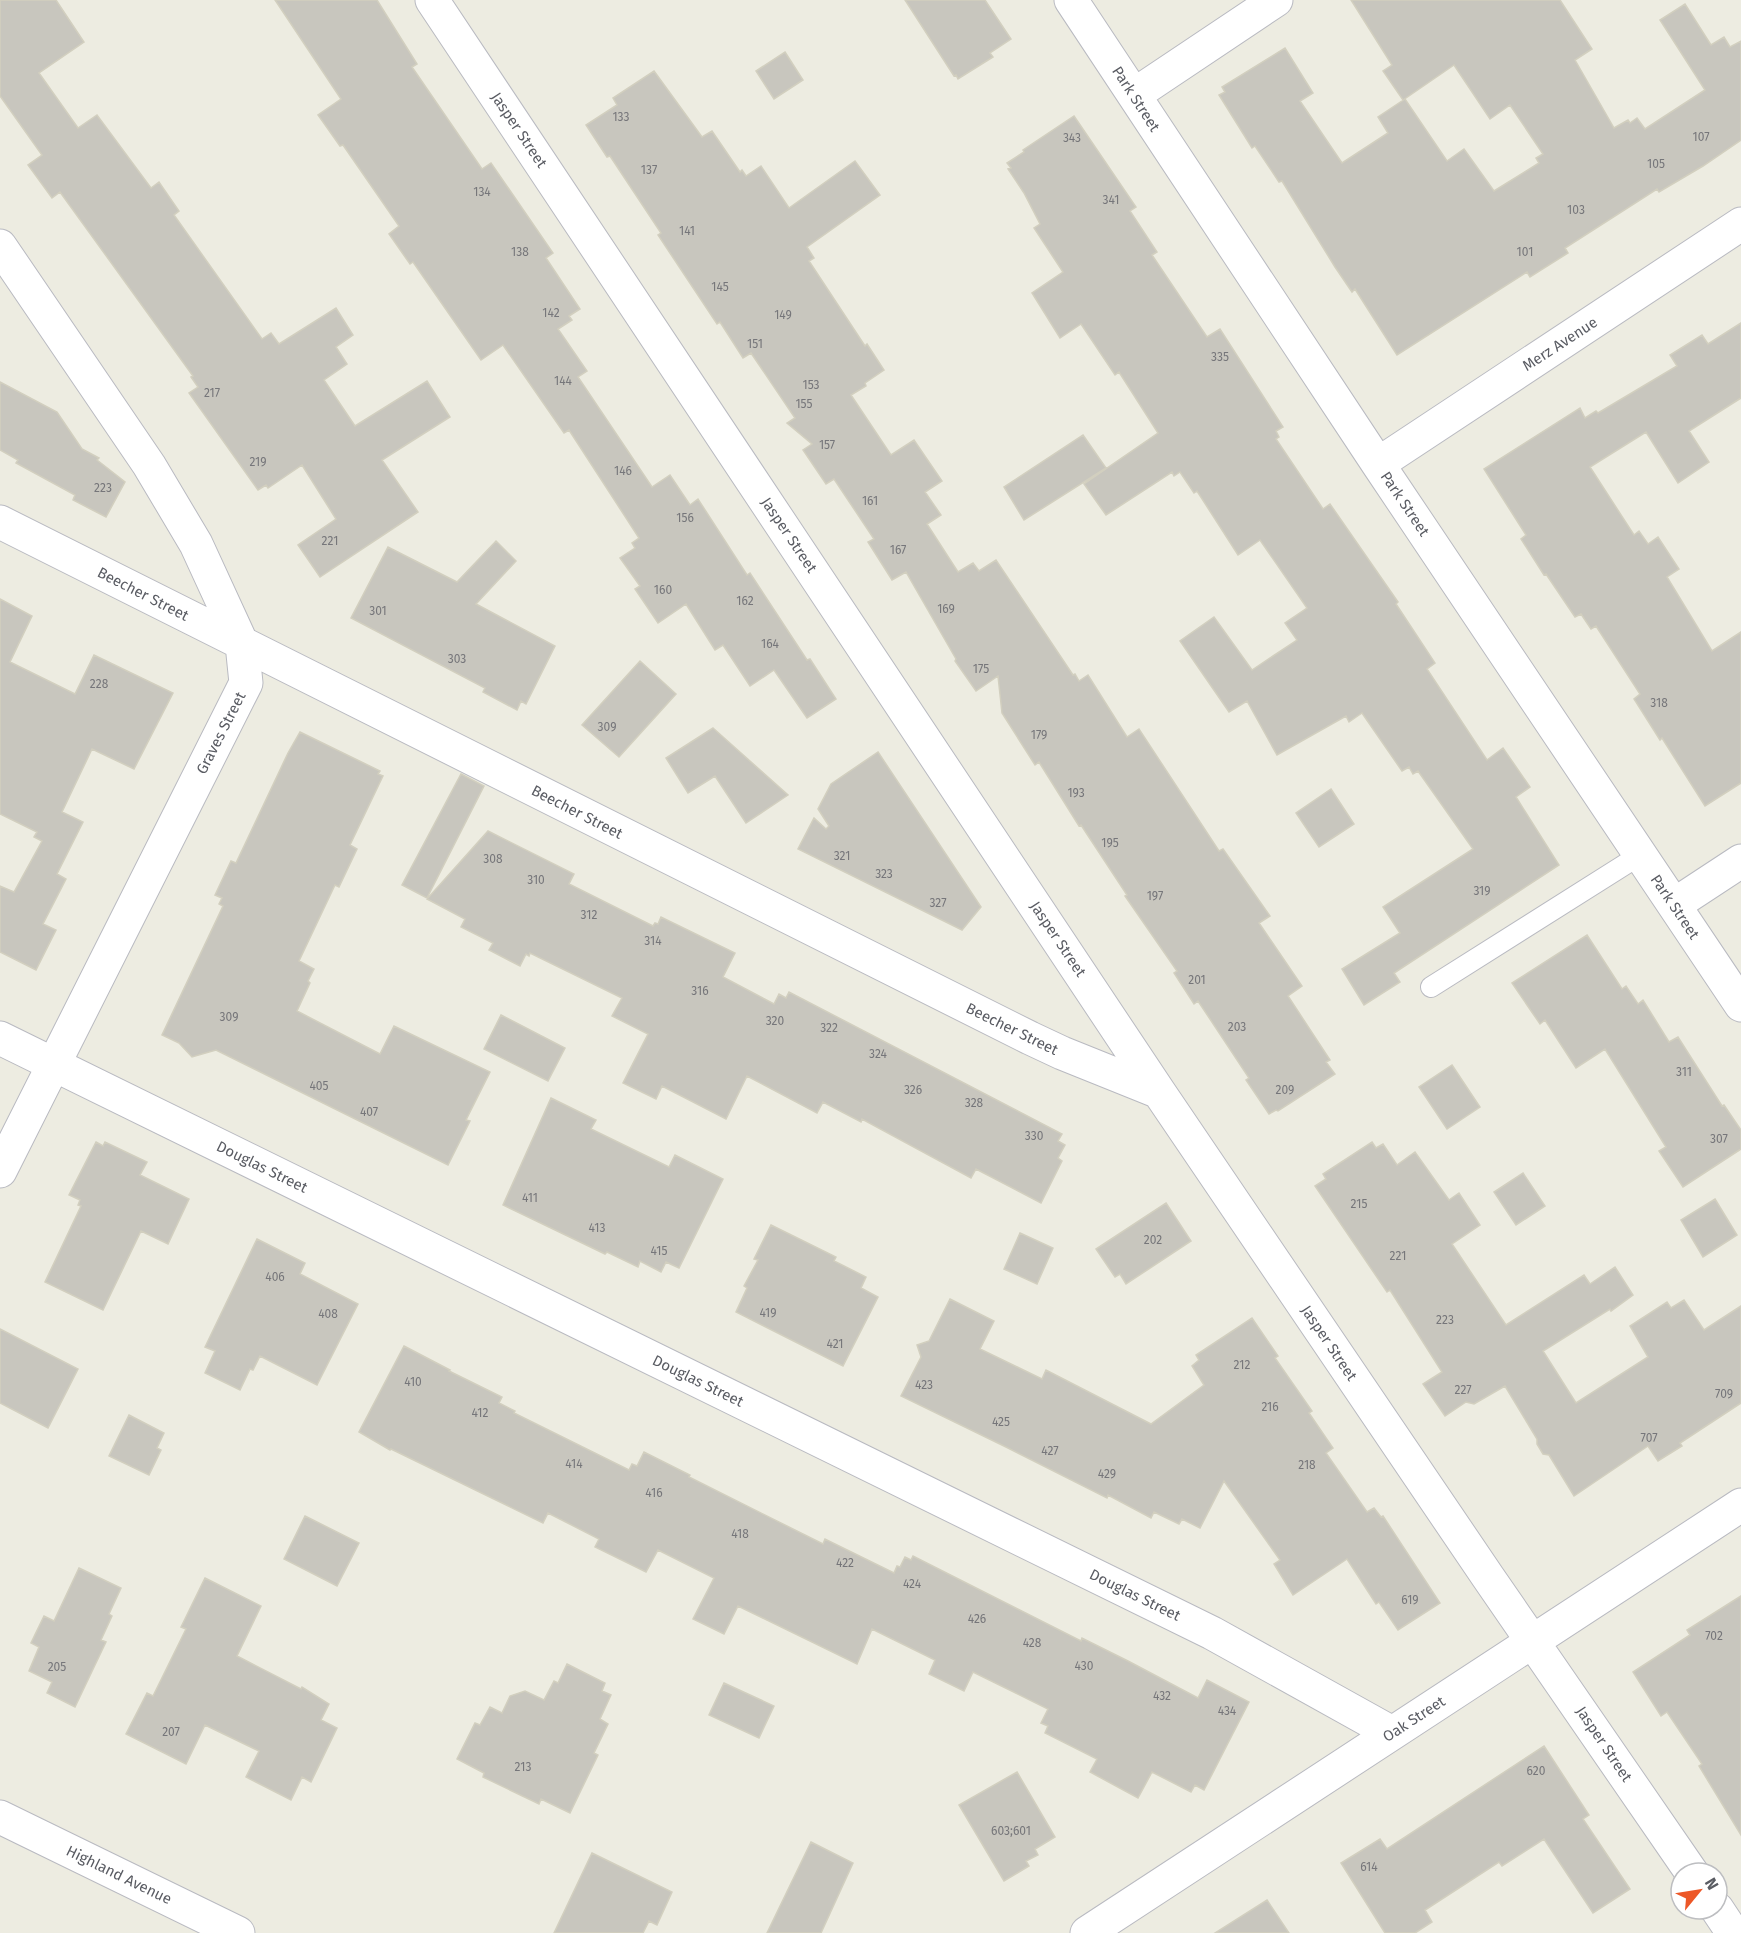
<svg xmlns="http://www.w3.org/2000/svg" width="1741" height="1933" font-family="'Fira Sans',sans-serif">
  <style>
    .building { fill: #c8c6be; stroke: #d2cfbf; stroke-width: 1.5 }
    .lines { fill: none; stroke-linecap: round; stroke-linejoin: round }
    .lane-casing { stroke: #b9bac1; stroke-width: 22 }
    .street-casing { stroke: #b9bac1; stroke-width: 35 }
    .lane { stroke: #fff; stroke-width: 20 }
    .street { stroke: #fff; stroke-width: 33 }
    .labels { text-anchor: middle; dominant-baseline: central; stroke-width: 6; stroke-linejoin: round; paint-order: stroke }
    .number-label { font-size: 12px; fill: #76767a }
    .street-label { font-size: 15px; fill: #5a5c63; stroke: #fff }
  </style>
  <rect width="100%" height="100%" fill="#edece1"/>
  <path class="building" d="M0,0H56L84,42L39,73L78,128L97,115L151,188L159,182L179,211L174,215L262,339L271,333L279,344L336,308L353,335L336,347L347,364L324,380L355,426L427,381L450,417L382,460L418,512L320,577L298,545L336,519L302,465L268,488L266,485L258,490L189,393L198,387L191,377L193,376L60,192L52,198L28,165L42,155L0,96Z
    M275,0H377L417,64L412,67L482,169L491,163L553,253L546,258L580,309L569,316L572,320L558,329L587,371L578,377L652,487L670,475L690,505L698,499L747,575L750,573L807,660L810,659L836,699L807,718L774,670L750,686L723,645L715,650L686,604L658,623L635,589L640,586L620,558L635,548L632,543L639,538L569,430L564,433L503,345L481,360L413,262L410,264L389,234L399,226L343,145L340,146L318,115L341,99Z
    M905,0H985L1011,39L990,53L993,57L958,79L956,75L954,76Z
    M1351,0H1560L1592,49L1575,60L1614,128L1628,120L1630,123L1637,118L1645,129L1705,90L1660,20L1685,4L1711,45L1724,37L1730,47L1741,41V140L1703,166L1659,192L1657,189L1565,248L1568,253L1530,277L1527,272L1397,355L1355,289L1352,292L1335,267L1282,181L1279,182L1255,146L1252,148L1219,95L1225,92L1222,87L1285,48L1313,93L1300,101L1342,163L1388,133L1378,117L1405,99L1447,161L1464,149L1494,191L1539,163L1536,158L1543,154L1510,105L1490,119L1454,65L1403,100L1383,71L1392,65Z
    M785,52L803,80L774,99L756,71Z
    M654,71L702,137L712,131L740,172L742,170L746,176L761,166L789,208L855,161L880,195L807,247L814,258L809,261L865,346L867,344L884,370L865,383L866,386L851,395L891,455L914,440L942,481L925,492L941,515L927,524L958,572L973,563L979,571L996,560L1073,675L1075,674L1079,681L1088,675L1127,737L1139,729L1219,851L1223,849L1270,916L1259,923L1302,986L1288,996L1330,1060L1326,1062L1335,1074L1278,1111L1276,1110L1269,1114L1246,1080L1249,1078L1198,1001L1194,1004L1174,973L1177,971L1125,896L1127,895L1081,825L1079,826L1039,762L1035,765L1002,713L998,676L976,691L955,661L956,659L906,572L892,580L868,542L874,539L834,479L826,484L803,450L812,444L787,423L795,418L751,353L743,358L720,322L717,324L658,235L661,233L610,156L607,157L586,125L617,105L613,98Z
    M1074,116L1136,207L1130,211L1157,252L1152,255L1207,337L1220,329L1283,427L1276,431L1279,437L1276,439L1323,509L1330,504L1398,602L1396,604L1435,663L1427,669L1487,760L1503,748L1530,787L1516,797L1559,865L1394,973L1400,982L1364,1005L1342,969L1400,933L1383,907L1473,849L1418,771L1413,774L1409,767L1402,771L1362,713L1349,722L1346,716L1277,755L1247,701L1229,712L1180,641L1214,617L1252,670L1297,640L1285,623L1307,608L1260,540L1238,555L1197,491L1194,493L1180,472L1174,476L1172,472L1106,515L1084,484L1158,433L1119,372L1115,375L1081,324L1060,338L1032,293L1063,272L1034,228L1040,224L1024,193L1008,169L1011,168L1007,163L1024,152L1023,150Z
    M1741,323V398L1689,431L1709,462L1678,483L1646,432L1590,467L1634,535L1639,531L1648,544L1658,537L1679,569L1667,577L1712,651L1741,632V783L1705,806L1662,738L1660,740L1634,699L1640,694L1596,626L1591,629L1581,614L1575,617L1546,574L1544,575L1521,539L1526,535L1484,469L1580,408L1585,418L1596,411L1598,413L1677,366L1670,355L1702,335L1708,344Z
    M0,382L57,412L82,449L99,458L97,460L125,482L106,517L73,500L75,495L16,463L18,460L0,450Z
    M1083,435L1106,468L1024,520L1004,487Z
    M496,541L516,561L476,604L555,646L526,704L521,701L517,710L483,692L485,688L351,618L388,547L457,582Z
    M0,599L32,616L10,662L75,694L94,655L173,693L134,769L92,749L62,812L83,822L57,874L66,879L43,924L56,930L36,970L0,952V886L14,892L42,841L34,837L37,832L0,814Z
    M640,661L676,694L619,757L582,725Z
    M713,728L788,795L746,823L715,776L688,793L666,758Z
    M300,732L380,771L378,774L383,776L350,845L357,849L339,887L335,885L299,961L314,969L308,981L310,983L297,1011L380,1054L394,1026L490,1072L466,1120L470,1121L448,1165L216,1050L192,1057L179,1043L162,1035L223,906L219,904L222,898L215,895L231,861L236,863L288,753Z
    M878,752L981,907L962,930L798,849L814,818L826,829L829,826L818,809L831,784Z
    M461,774L484,786L427,898L402,885Z
    M1331,789L1354,824L1319,847L1296,813Z
    M488,831L574,874L569,884L653,926L655,923L658,924L661,917L735,953L723,977L774,1004L779,994L786,998L789,992L1062,1134L1058,1141L1065,1145L1058,1158L1062,1161L1041,1203L976,1169L971,1178L862,1119L861,1122L823,1102L817,1113L747,1076L726,1119L662,1086L656,1099L623,1083L648,1034L612,1016L622,998L530,953L529,956L526,954L520,966L489,950L493,943L461,927L465,919L427,899Z
    M1587,935L1622,989L1626,986L1638,1004L1643,1000L1669,1042L1678,1037L1722,1106L1724,1105L1741,1130V1149L1683,1187L1659,1151L1666,1147L1605,1049L1576,1068L1545,1020L1540,1024L1512,983Z
    M501,1015L565,1048L548,1081L484,1049Z
    M1452,1065L1480,1107L1447,1129L1419,1087Z
    M551,1098L596,1120L591,1129L669,1167L675,1155L723,1179L679,1268L666,1262L661,1272L640,1261L638,1267L607,1252L605,1254L503,1205Z
    M96,1142L103,1146L105,1142L147,1162L140,1175L189,1199L168,1244L141,1231L103,1310L45,1282L81,1206L78,1205L80,1200L69,1195Z
    M1372,1142L1376,1148L1383,1144L1397,1165L1415,1152L1449,1200L1459,1193L1480,1225L1452,1244L1506,1325L1584,1275L1590,1284L1615,1267L1633,1295L1611,1311L1610,1309L1543,1351L1576,1403L1648,1357L1630,1326L1667,1302L1671,1308L1684,1300L1704,1330L1741,1306V1403L1680,1443L1682,1446L1658,1461L1648,1446L1574,1496L1549,1455L1543,1454L1537,1444V1439L1505,1386L1474,1404L1466,1402L1445,1416L1423,1384L1442,1372L1390,1290L1387,1292L1315,1186L1326,1179L1323,1174Z
    M1523,1173L1545,1206L1516,1225L1494,1192Z
    M1715,1199L1737,1235L1703,1257L1681,1220Z
    M1166,1203L1191,1241L1126,1284L1120,1274L1115,1277L1096,1249Z
    M771,1225L836,1257L834,1261L866,1277L861,1288L878,1297L843,1366L736,1312L747,1288L744,1286L758,1260L754,1259Z
    M1020,1233L1053,1248L1037,1284L1004,1269Z
    M257,1239L305,1263L300,1274L358,1304L317,1385L260,1356L253,1370L250,1369L240,1390L205,1373L215,1351L205,1347Z
    M950,1299L994,1321L980,1349L1042,1379L1046,1370L1151,1424L1204,1385L1192,1366L1199,1360L1196,1355L1252,1318L1278,1356L1275,1358L1312,1411L1309,1413L1333,1448L1326,1453L1367,1512L1374,1508L1381,1517L1383,1516L1440,1603L1398,1630L1379,1602L1376,1604L1347,1559L1293,1595L1274,1564L1280,1560L1224,1481L1200,1528L1182,1519L1179,1524L1154,1512L1151,1518L1108,1495L1107,1498L1006,1447L901,1396L921,1357L917,1345L929,1341Z
    M0,1329L78,1369L48,1428L0,1403Z
    M404,1346L450,1370L449,1371L502,1397L499,1403L515,1411L514,1413L629,1470L632,1464L637,1466L644,1452L690,1475L689,1477L823,1544L825,1539L894,1573L897,1566L900,1567L905,1557L911,1560L913,1556L1081,1641L1082,1638L1128,1661L1198,1698L1207,1680L1249,1702L1204,1790L1195,1785L1191,1792L1152,1772L1138,1798L1090,1772L1097,1759L1045,1733L1048,1726L1041,1723L1048,1709L973,1672L964,1691L929,1674L935,1660L872,1629L857,1664L738,1606L724,1634L693,1619L714,1578L658,1550L646,1572L595,1547L599,1539L548,1513L543,1523L391,1449L390,1450L359,1432Z
    M129,1415L164,1433L157,1448L161,1450L149,1475L109,1456Z
    M305,1516L359,1543L337,1586L284,1559Z
    M79,1568L121,1588L109,1614L112,1616L101,1640L106,1642L75,1707L47,1693L52,1682L29,1671L39,1647L31,1643L44,1616L54,1621Z
    M205,1578L261,1606L237,1656L301,1689L302,1687L329,1704L321,1720L337,1728L311,1782L302,1777L291,1800L246,1777L259,1751L205,1725L186,1764L126,1734L147,1693L153,1696L186,1629L181,1627Z
    M1741,1596V1835L1699,1766L1702,1764L1667,1712L1661,1716L1633,1672L1690,1635L1687,1630Z
    M567,1664L605,1683L602,1691L611,1695L600,1719L608,1724L594,1753L598,1755L570,1813L541,1799L539,1804L483,1777L484,1773L457,1759L475,1723L480,1725L490,1707L502,1713L510,1696L525,1691L544,1700L554,1681L558,1683Z
    M724,1683L774,1706L759,1738L709,1715Z
    M1544,1746L1589,1815L1583,1819L1630,1889L1593,1913L1544,1839L1502,1866L1499,1862L1425,1910L1432,1922L1415,1933H1385L1341,1863L1380,1839L1387,1849Z
    M1017,1772L1055,1837L1035,1849L1038,1855L1026,1861L1029,1866L1004,1881L959,1805Z
    M811,1842L853,1863L821,1933H767Z
    M592,1853L672,1892L657,1925L649,1921L643,1933H554Z
    M1267,1900L1289,1933H1215Z"/>
  <g class="lines">
    <g class="lane-casing">
      <path id="lane" d="M1431,987L1640,855"/>
    </g>
    <g class="street-casing">
      <path id="street" d="M432,0L1159,1092L1488,1577L1692,1873
        M1071,0L1378,464L1741,1005
        M1134,95L1276,0
        M0,246L149,465L196,544L242,644L246,683L0,1171
        M1378,464L1741,224
        M0,522L1030,1038L1062,1053L1159,1092
        M1674,905L1741,861
        M0,1038L1212,1633L1392,1733
        M0,1817L238,1933
        M1717,1909L1733,1933
        M1087,1933L1741,1505"/>
    </g>
    <use href="#lane" class="lane"/>
    <use href="#street" class="street"/>
  </g>
  <g class="labels">
    <g class="number-label">
      <text x="621" y="117">133</text>
      <text x="1701" y="137">107</text>
      <text x="1072" y="138">343</text>
      <text x="1656" y="164">105</text>
      <text x="649" y="170">137</text>
      <text x="482" y="192">134</text>
      <text x="1111" y="200">341</text>
      <text x="1576" y="210">103</text>
      <text x="687" y="231">141</text>
      <text x="520" y="252">138</text>
      <text x="1525" y="252">101</text>
      <text x="720" y="287">145</text>
      <text x="551" y="313">142</text>
      <text x="783" y="315">149</text>
      <text x="755" y="344">151</text>
      <text x="1220" y="357">335</text>
      <text x="563" y="381">144</text>
      <text x="811" y="385">153</text>
      <text x="212" y="393">217</text>
      <text x="804" y="404">155</text>
      <text x="827" y="445">157</text>
      <text x="258" y="462">219</text>
      <text x="623" y="471">146</text>
      <text x="103" y="488">223</text>
      <text x="870" y="501">161</text>
      <text x="685" y="518">156</text>
      <text x="330" y="541">221</text>
      <text x="898" y="550">167</text>
      <text x="663" y="590">160</text>
      <text x="745" y="601">162</text>
      <text x="946" y="609">169</text>
      <text x="378" y="611">301</text>
      <text x="770" y="644">164</text>
      <text x="457" y="659">303</text>
      <text x="981" y="669">175</text>
      <text x="99" y="684">228</text>
      <text x="1659" y="703">318</text>
      <text x="607" y="727">309</text>
      <text x="1039" y="735">179</text>
      <text x="1076" y="793">193</text>
      <text x="1110" y="843">195</text>
      <text x="842" y="856">321</text>
      <text x="493" y="859">308</text>
      <text x="884" y="874">323</text>
      <text x="536" y="880">310</text>
      <text x="1482" y="891">319</text>
      <text x="1155" y="896">197</text>
      <text x="938" y="903">327</text>
      <text x="589" y="915">312</text>
      <text x="653" y="941">314</text>
      <text x="1197" y="980">201</text>
      <text x="700" y="991">316</text>
      <text x="229" y="1017">309</text>
      <text x="775" y="1021">320</text>
      <text x="1237" y="1027">203</text>
      <text x="829" y="1028">322</text>
      <text x="878" y="1054">324</text>
      <text x="1684" y="1072">311</text>
      <text x="319" y="1086">405</text>
      <text x="913" y="1090">326</text>
      <text x="1285" y="1090">209</text>
      <text x="974" y="1103">328</text>
      <text x="369" y="1112">407</text>
      <text x="1034" y="1136">330</text>
      <text x="1719" y="1139">307</text>
      <text x="530" y="1198">411</text>
      <text x="1359" y="1204">215</text>
      <text x="597" y="1228">413</text>
      <text x="1153" y="1240">202</text>
      <text x="659" y="1251">415</text>
      <text x="1398" y="1256">221</text>
      <text x="275" y="1277">406</text>
      <text x="768" y="1313">419</text>
      <text x="328" y="1314">408</text>
      <text x="1445" y="1320">223</text>
      <text x="835" y="1344">421</text>
      <text x="1242" y="1365">212</text>
      <text x="413" y="1382">410</text>
      <text x="924" y="1385">423</text>
      <text x="1463" y="1390">227</text>
      <text x="1724" y="1394">709</text>
      <text x="1270" y="1407">216</text>
      <text x="480" y="1413">412</text>
      <text x="1001" y="1422">425</text>
      <text x="1649" y="1438">707</text>
      <text x="1050" y="1451">427</text>
      <text x="574" y="1464">414</text>
      <text x="1307" y="1465">218</text>
      <text x="1107" y="1474">429</text>
      <text x="654" y="1493">416</text>
      <text x="740" y="1534">418</text>
      <text x="845" y="1563">422</text>
      <text x="912" y="1584">424</text>
      <text x="1410" y="1600">619</text>
      <text x="977" y="1619">426</text>
      <text x="1714" y="1636">702</text>
      <text x="1032" y="1643">428</text>
      <text x="1084" y="1666">430</text>
      <text x="57" y="1667">205</text>
      <text x="1162" y="1696">432</text>
      <text x="1227" y="1711">434</text>
      <text x="171" y="1732">207</text>
      <text x="523" y="1767">213</text>
      <text x="1536" y="1771">620</text>
      <text x="1011" y="1831">603;601</text>
      <text x="1369" y="1867">614</text>
    </g>
    <g class="street-label">
      <text transform="translate(1136 99) rotate(57)">Park Street</text>
      <text transform="translate(519 130) rotate(56)">Jasper Street</text>
      <text transform="translate(1560 344) rotate(-33)">Merz Avenue</text>
      <text transform="translate(1405 504) rotate(56)">Park Street</text>
      <text transform="translate(789 535) rotate(56)">Jasper Street</text>
      <text transform="translate(143 594) rotate(27)">Beecher Street</text>
      <text transform="translate(221 733) rotate(-63)">Graves Street</text>
      <text transform="translate(577 812) rotate(27)">Beecher Street</text>
      <text transform="translate(1675 907) rotate(56)">Park Street</text>
      <text transform="translate(1058 939) rotate(56)">Jasper Street</text>
      <text transform="translate(1012 1029) rotate(26)">Beecher Street</text>
      <text transform="translate(262 1167) rotate(26)">Douglas Street</text>
      <text transform="translate(1329 1343) rotate(56)">Jasper Street</text>
      <text transform="translate(698 1381) rotate(26)">Douglas Street</text>
      <text transform="translate(1135 1595) rotate(26)">Douglas Street</text>
      <text transform="translate(1414 1719) rotate(-33)">Oak Street</text>
      <text transform="translate(1604 1744) rotate(56)">Jasper Street</text>
      <text transform="translate(119 1875) rotate(26)">Highland Avenue</text>
    </g>
  </g>
  <g transform="translate(1699 1891) rotate(60)"><circle r="28" fill="#ffffff" stroke="#bdbec1" stroke-width="1.5"/>
  <path d="M0-4.5L10 22L0 15L-10 22Z" fill="#ed5727"/>
  <text y="-9" font-size="16" font-weight="bold" text-anchor="middle" fill="#5a5c63">N</text>
  </g>
</svg>
